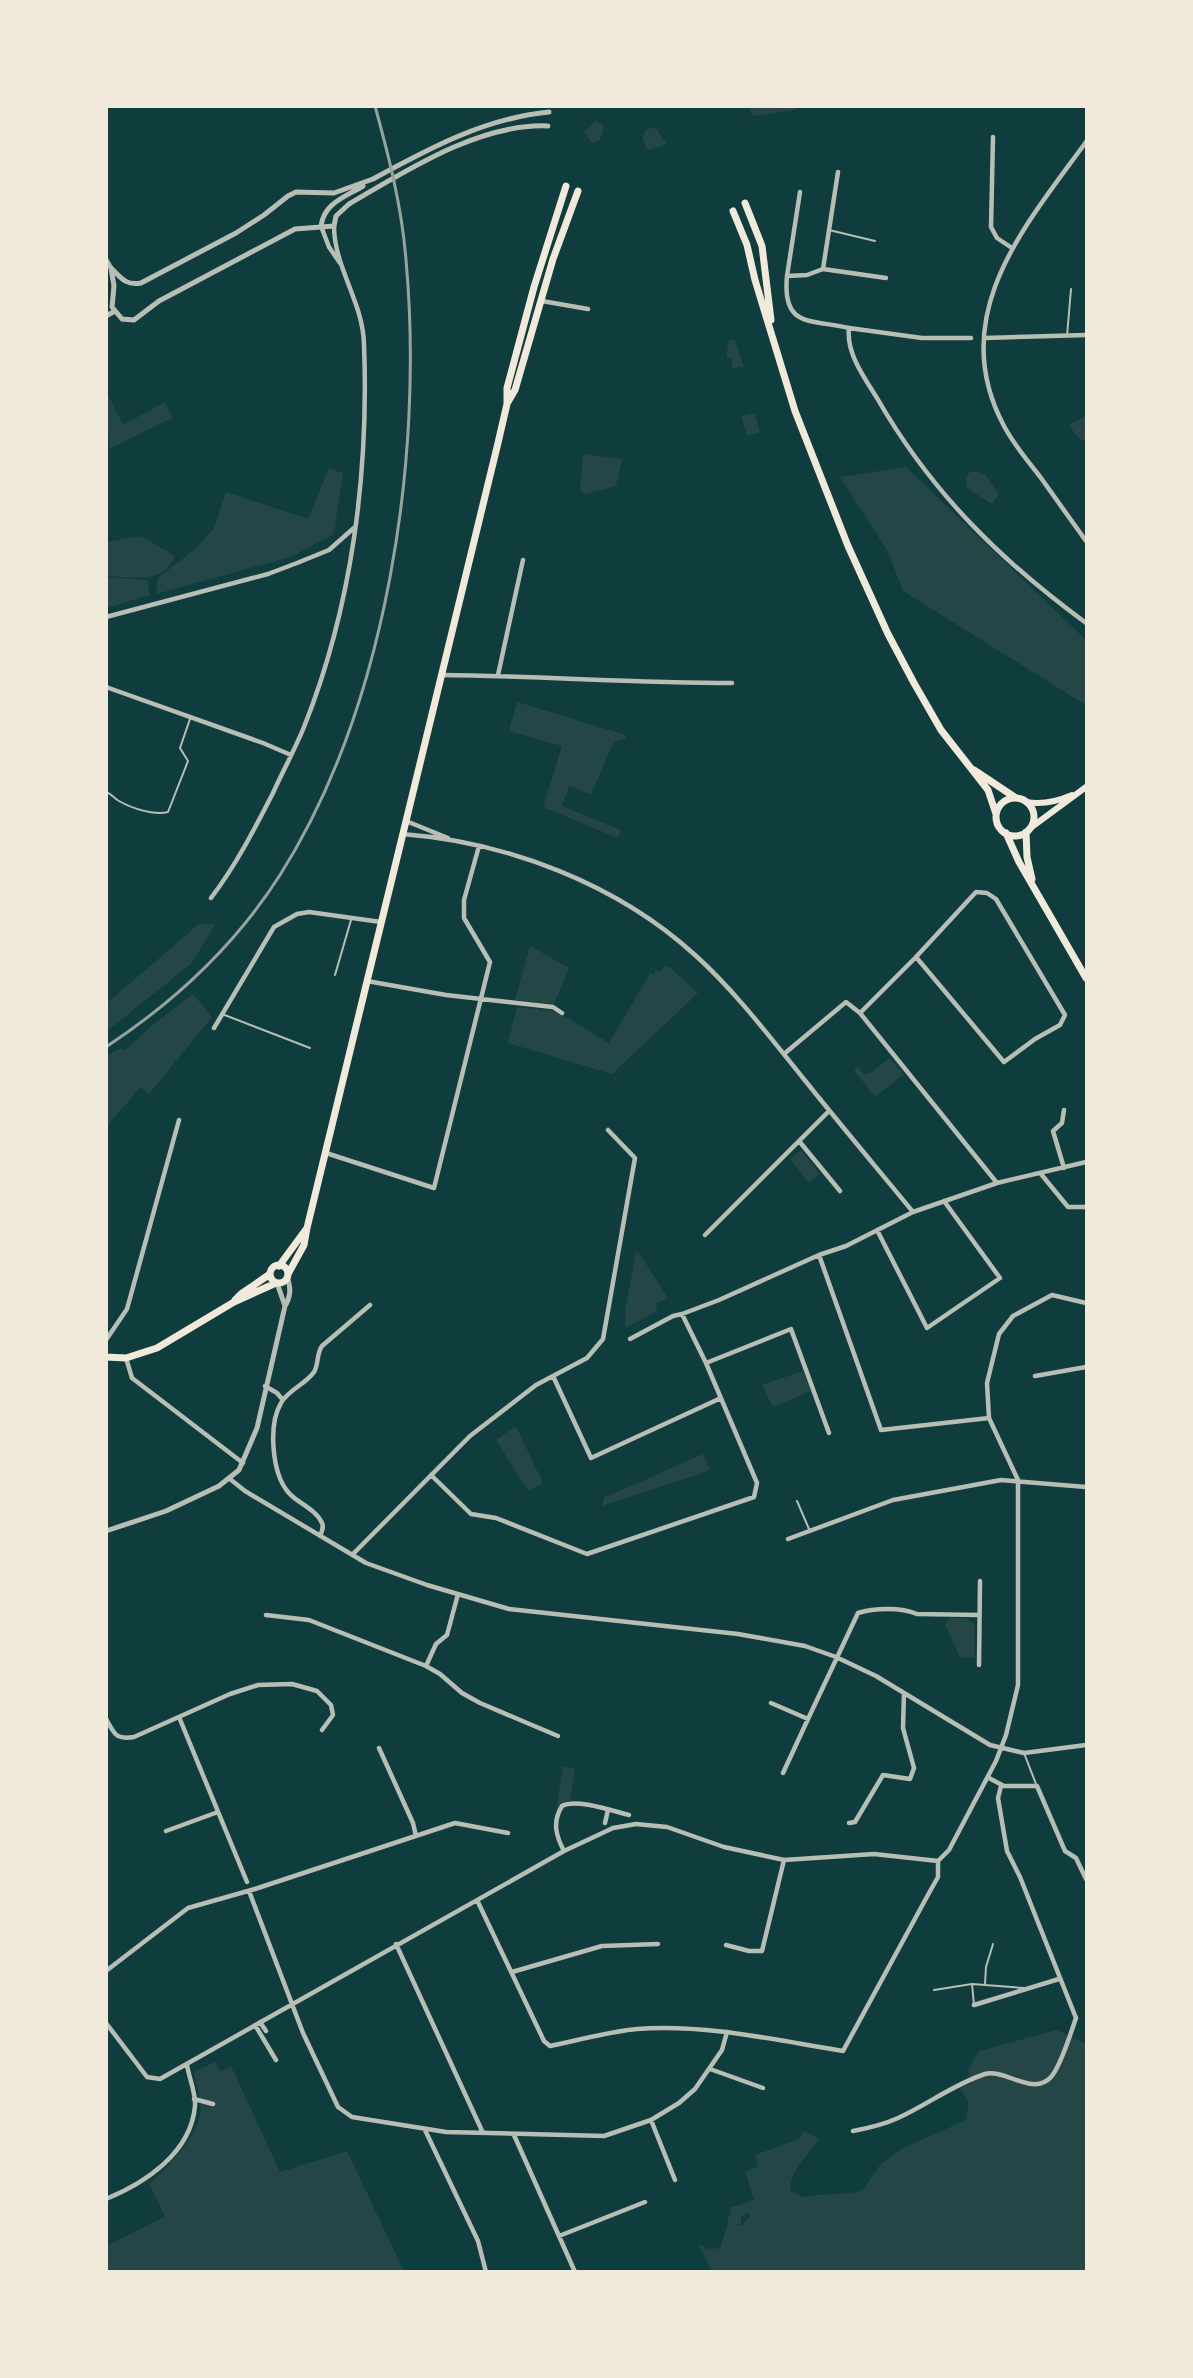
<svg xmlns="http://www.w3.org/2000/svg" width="1193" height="2378" font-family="Barlow,sans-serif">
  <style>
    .green { fill: #244646 }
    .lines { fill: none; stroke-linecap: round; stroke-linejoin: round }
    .service { stroke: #b8beb3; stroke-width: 2 }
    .minor { stroke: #b8beb3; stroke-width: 4.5 }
    .tertiary { stroke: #b8beb3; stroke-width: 5 }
    .secondary { stroke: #f1e9da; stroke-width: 6 }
    .primary { stroke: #f1e9da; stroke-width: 7 }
    .rail { stroke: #97a49c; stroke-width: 3 }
  </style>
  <rect width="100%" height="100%" fill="#0f3d3e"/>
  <path class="green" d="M749,107V106L796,107L795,110L752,116Z
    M596,121L604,126L600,140L592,143L584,132Z
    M655,127L667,144L648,150L642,139L646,130Z
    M729,340H735L744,367L732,368V359L726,357Z
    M107,393L123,425L165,402L172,418L109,449Z
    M755,413L760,432L747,436L741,416Z
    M1085,416H1086V443L1076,435L1069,425Z
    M583,454L622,459L616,486L585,494L580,490Z
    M906,467L1086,640V705L903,591L888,552L840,477Z
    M329,468L343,473L334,534L291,557L156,594L158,578L195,549L214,528L226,492L308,519Z
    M976,471L985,474L999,494L992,504L967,488L966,477L970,472Z
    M141,536L175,556C163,585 132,577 107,576V542Z
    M107,577L147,580L150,595L107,608Z
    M517,702L626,735L625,739L614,742L591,794L569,786L562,806L621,830L618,838L543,807L562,746L509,731Z
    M199,924H215L192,963L107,1031V1003Z
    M530,946L569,968L554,1004L515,1000Z
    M668,966L698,993L612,1074L508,1043L517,1007L556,1011L609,1043L650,973L653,975L656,970L661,972L664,967Z
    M193,994L212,1017L149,1094L141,1087L110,1122L107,1130V1056L121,1048L125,1050L154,1024Z
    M889,1058L904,1074L875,1097L854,1070L858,1067L864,1074L872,1072Z
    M801,1150L820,1174L809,1183L790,1159Z
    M636,1252L639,1253L668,1298L655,1304L658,1310L626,1328L625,1311Z
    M803,1371L811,1391L773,1407L762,1385Z
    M516,1426L543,1483L528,1491L496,1440Z
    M703,1454L710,1469L703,1473L602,1506L605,1494L608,1496Z
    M950,1618H967L975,1624V1657L960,1658L945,1624Z
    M563,1766L575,1769L570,1800L560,1804L556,1811Z
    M1057,2030L1086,2044V2271H712L698,2244L709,2249L720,2248L728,2224L742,2225L750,2216L749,2213L741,2216V2224H728V2217L731,2216L730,2208L754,2200L745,2172L758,2167L755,2155L799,2139L804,2131L819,2139C809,2155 790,2170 790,2190L802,2197C823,2194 842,2195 862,2191L880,2165L903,2148L966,2120L969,2103L960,2088L971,2083L968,2070L979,2051Z
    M215,2062L220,2071L231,2066L280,2172L347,2151L404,2271H107L106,2246L164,2217V2214L149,2184C168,2165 206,2132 200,2100C199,2091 195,2082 194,2072Z"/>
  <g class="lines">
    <path class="service" d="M829,230L875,241
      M1067,336L1071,289
      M106,792C112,794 114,798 119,801C131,808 155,816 168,812L188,761L180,748L190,719
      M335,975L351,920
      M222,1014L310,1048
      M797,1501L809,1529
      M1024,1753L1036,1784
      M972,1984L974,2005
      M985,1984L986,1967L993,1944
      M934,1990L972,1984L1024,1988"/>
    <path class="minor" d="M993,137L991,227L997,238L1012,248
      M1086,142C1025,226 945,316 1004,426C1014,445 1028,461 1041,478C1056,499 1071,520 1086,541
      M321,226L329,247L340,263
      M106,259L111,268
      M823,269L838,172
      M787,276L800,192
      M886,278L823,269L807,275L787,276C782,328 810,319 849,328C846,353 864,377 877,398C931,492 1000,560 1086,623
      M542,301L588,309
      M849,328L922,338H971
      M985,338L1086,335
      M106,617L268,574L297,563L329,550L355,527
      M441,675C538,676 635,683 732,683
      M498,675L523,560
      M106,687L263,743L291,755
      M406,821L448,838
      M402,834C508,842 617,884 695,955C735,991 769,1036 803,1078C839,1123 876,1167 913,1212
      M211,898C236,865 254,830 273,793C283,771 295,749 304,727C352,607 369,473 364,344C363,302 334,267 334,226
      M367,981L446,995L553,1007L562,1013
      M860,1013L997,1183
      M214,1028L274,927L297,914L309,912L381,922
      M784,1054L846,1002L860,1013L916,957L976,892L987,893L996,899L1065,1015L1060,1025L1035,1039L1004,1062L916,957
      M1064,1110L1062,1123L1053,1131L1064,1168
      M799,1141L840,1191
      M326,1153L434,1188L490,962L464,918V900L479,846
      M1041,1174L1068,1207H1086
      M877,1230L927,1328L1000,1278L944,1201
      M705,1235L829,1111
      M819,1255L881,1430L989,1418
      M630,1339L673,1316L682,1314L719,1300L819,1255L846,1246L913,1212L997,1183L1086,1162
      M106,1340L127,1309L179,1120
      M126,1358L132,1378L243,1463
      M706,1363L791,1329L829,1433
      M553,1376L591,1458L721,1398
      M1035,1376L1086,1367
      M265,1386L277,1393L283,1400
      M431,1475L471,1514L496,1518L587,1554L754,1497L757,1483L706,1363L682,1314
      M230,1479L245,1491L366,1563L427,1585L509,1609L738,1634L805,1646L836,1657L876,1676L990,1745L1024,1753L1086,1745
      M320,1536C322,1531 324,1527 322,1523C316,1509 297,1503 288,1492C272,1473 268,1425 281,1403C288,1390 306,1384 314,1372C319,1364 316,1355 322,1346L370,1305
      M788,1539L893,1500L1001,1480L1086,1487
      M352,1555L470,1436L536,1385L587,1358L603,1339L635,1158L608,1130
      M266,1615L309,1620L426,1666L440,1674L462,1693L480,1703L558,1736
      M979,1665L980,1581
      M426,1666L436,1644L447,1635L458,1594
      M771,1703L808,1719L858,1613C874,1608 901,1607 917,1614L979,1615
      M179,1717L247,1882
      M106,1719C115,1734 115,1740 134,1737L230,1694L258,1685L292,1684L317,1691L331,1705L333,1715L322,1730
      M379,1748L413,1823L416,1836
      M783,1773L808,1719
      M989,1778L1004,1786H1037L1065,1851L1076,1858L1086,1879
      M605,1823L608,1810
      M849,1823L855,1822L883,1775L910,1779L914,1768L903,1728L904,1693
      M166,1831L218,1812
      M564,1851C556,1836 552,1822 562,1806C576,1798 613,1811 629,1815
      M249,1891L303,2033L338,2107L352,2117L446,2132L604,2136L651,2120L679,2103L695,2089L722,2050L727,2032
      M477,1900L544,2041L550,2046C579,2040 607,2032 637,2029C706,2024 775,2040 843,2051L929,1893L938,1877V1861L949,1850L996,1761L1006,1735L1018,1685V1480L989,1418L987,1383L999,1334L1013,1316L1052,1295L1086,1303
      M396,1944L483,2133
      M726,1945L749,1951H762L784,1860
      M106,1971L188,1908L255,1889L455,1823L508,1833
      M512,1972L602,1946L658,1944
      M974,2005L1059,1979
      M260,2022L266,2031
      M106,2023L147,2077L160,2079L564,1851L613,1828L636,1824L667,1827L724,1847L784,1860L874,1854L938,1861
      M255,2025L276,2060
      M710,2069L763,2088
      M194,2099L213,2104
      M651,2120L675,2180
      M425,2130L478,2241L486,2272
      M853,2131C869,2128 883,2125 898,2118C927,2105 954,2084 985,2074C1004,2068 1033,2097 1051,2077C1061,2066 1071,2032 1076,2018L1020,1877L1007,1851L998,1798L1001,1786
      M514,2135L575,2272
      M106,2199C145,2183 191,2153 195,2106C196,2093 189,2078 187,2065
      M559,2236L645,2202"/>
    <path class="tertiary" d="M373,179C428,149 485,118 549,112
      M321,226C324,203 345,197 363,186
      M111,268L114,286L112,307L122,319L134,320L159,301L295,229L334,226L336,216L349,204C406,171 479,123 548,126
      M111,268C121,278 126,286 141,283L236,233L264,215L288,196L296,192L334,193L373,179
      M106,316L115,311
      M277,1283L285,1306
      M106,1531L166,1511L219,1486L239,1470L257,1428L285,1306C291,1296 291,1288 287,1276"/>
    <path class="secondary" d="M1026,802C1042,805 1056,802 1072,795
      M1029,829L1086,787"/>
    <path class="primary" d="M745,203L762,246L771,320
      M733,211L747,245L755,280L795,411L848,546L888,634L914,683L941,730L988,790L996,814
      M508,402L515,390L553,259L578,191
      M974,770L1016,798
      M996 817a19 19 0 1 1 38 0a19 19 0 1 1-38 0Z
      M1026,832L1027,857L1032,879
      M1006,833L1019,862L1086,978
      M270 1274a9 9 0 1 1 18 0a9 9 0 1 1-18 0Z
      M279,1266L307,1228
      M288,1274L304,1245L307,1228L498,443L507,404V388L534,287L566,186
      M235,1300L241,1294L270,1274
      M106,1357L126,1358L157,1348L234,1302L276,1283"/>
    <path class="rail" d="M106,1047C174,1002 236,944 280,875C387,706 424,457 406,260C402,208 389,157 375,106"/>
  </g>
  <rect width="1193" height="2378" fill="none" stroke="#f1e9da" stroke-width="216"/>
</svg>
